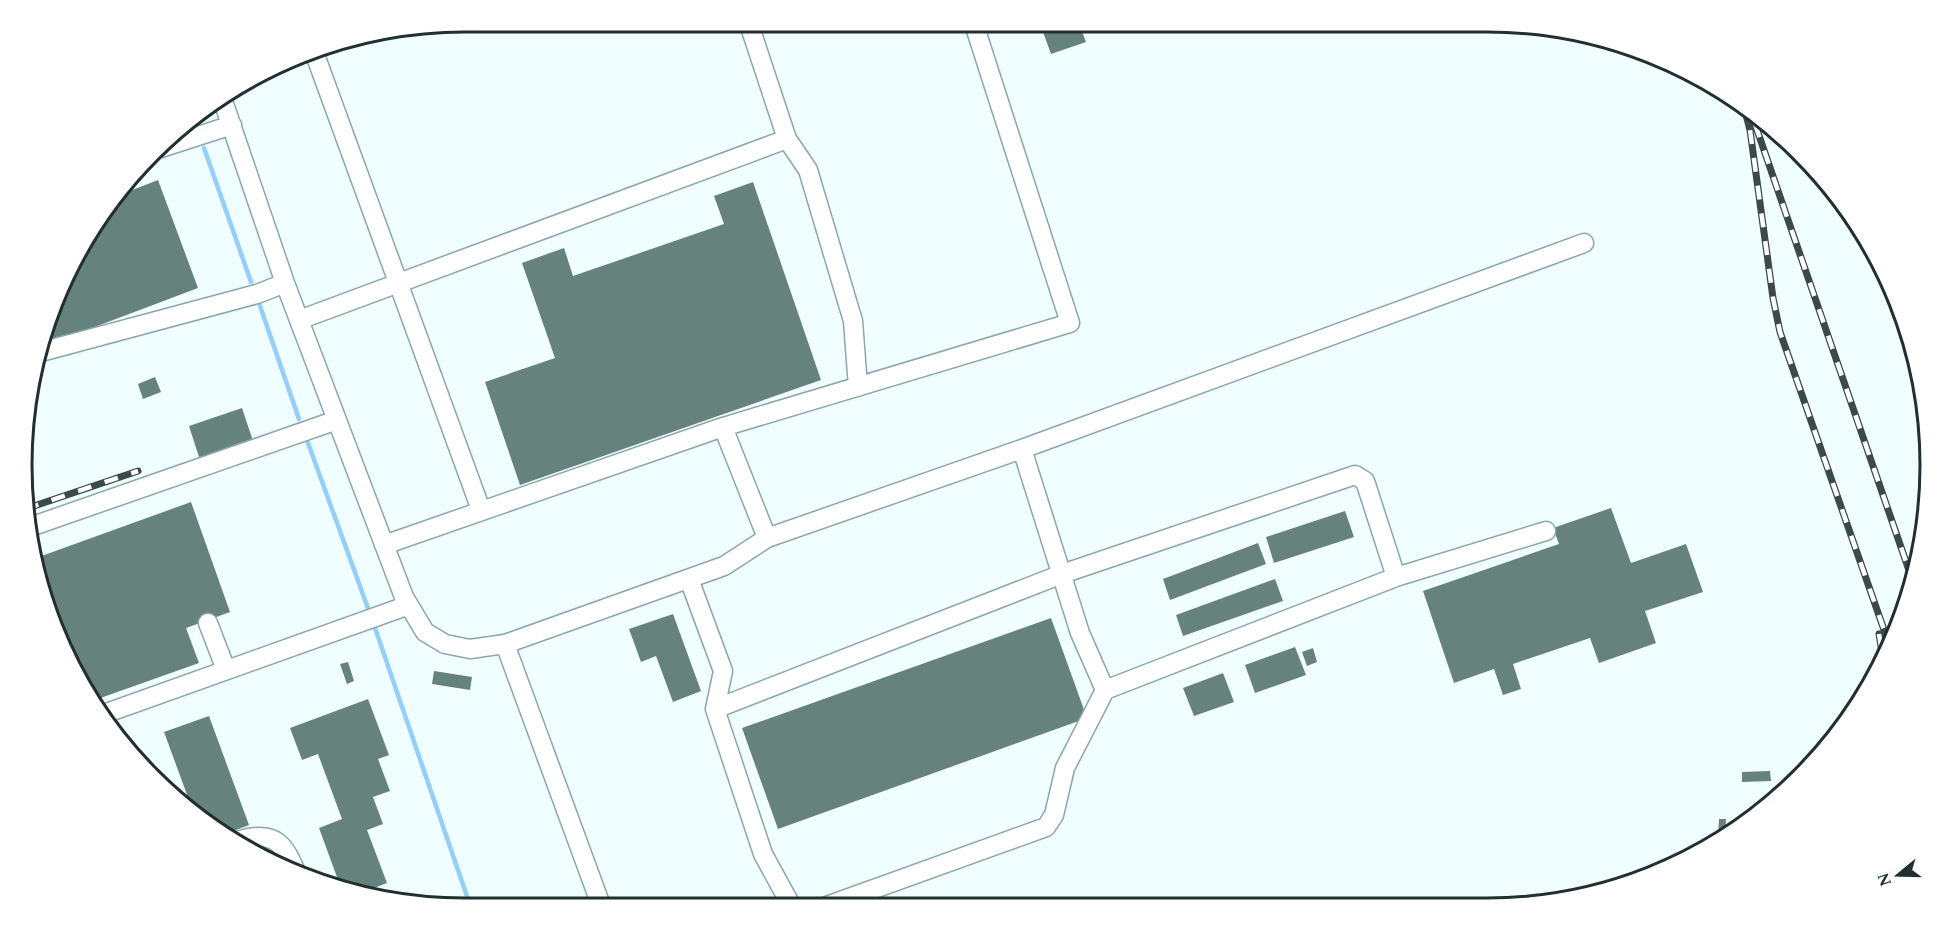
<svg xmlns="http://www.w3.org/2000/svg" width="1952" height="929" font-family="Spectral,serif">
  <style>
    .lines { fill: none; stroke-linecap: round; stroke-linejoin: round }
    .stream { stroke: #94cff9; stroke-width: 4.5 }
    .building { fill: #65827d }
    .minor-casing { stroke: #89a8ab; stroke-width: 21 }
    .minor { stroke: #fff; stroke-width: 18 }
    .rail-casing { stroke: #3c494a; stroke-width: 7 }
    .rail { stroke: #fff; stroke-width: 4.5; stroke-dasharray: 14; stroke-linecap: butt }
    .rim { fill: none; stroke: #222f30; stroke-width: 3 }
  </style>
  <rect width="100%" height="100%" fill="#f1feff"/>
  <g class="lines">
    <path class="stream" d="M193,115L196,123
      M204,148L251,282
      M260,306L299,419
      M308,443L369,611
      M375,628L471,908"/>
  </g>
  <path class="building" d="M1039,21H1078L1086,42L1051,54Z
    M158,180L198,288L39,348L55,294L96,218L117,196Z
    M753,182L821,380L520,485L485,382L555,358L522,263L564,248L573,276L724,224L714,196Z
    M155,377L161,392L143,399L138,384Z
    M242,408L253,441L200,460L189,426Z
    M191,502L230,612L186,628L199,663L92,701L67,661L36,558Z
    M1611,508L1631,563L1686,544L1703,592L1645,611L1656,643L1599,663L1590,638L1513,664L1521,689L1503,695L1494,669L1454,683L1423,591L1559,544L1553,528Z
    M1345,511L1354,537L1274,563L1266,537Z
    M1258,543L1266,564L1170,600L1163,579Z
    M1275,579L1283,601L1183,636L1176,615Z
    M673,614L701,691L673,702L656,656L641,662L629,629Z
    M1051,618L1087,718L778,829L742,728Z
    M1295,647L1306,675L1255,693L1245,665Z
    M1313,648L1317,662L1307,666L1302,652Z
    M348,662L354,681L347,684L340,664Z
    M434,671L472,677L470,690L432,684Z
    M1223,673L1234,702L1194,716L1183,688Z
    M368,699L389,755L378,759L390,791L373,797L383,824L367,830L387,883L358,894L341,888L319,828L342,819L318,754L302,760L290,728Z
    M209,716L249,825L228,833L193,811L164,732Z
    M1770,771L1771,781L1742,782V772Z
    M1719,819H1726L1725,835L1718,839Z"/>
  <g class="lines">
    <g class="minor-casing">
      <path id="minor" d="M313,49L481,510
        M222,98L285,283L404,597L425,632L445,644L470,649L505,644L724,566L767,538L1022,449L1584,243
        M787,139L808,170L853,321L858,387
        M161,148L232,125
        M299,320L787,139L748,21
        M37,353L257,294L285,283
        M723,427L767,538
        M1022,449L1080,633L1105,690
        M27,528L337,420
        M384,545L723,427L1070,323L973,21
        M689,579L723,671L715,709L763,854L792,907
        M208,623L226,670
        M505,644L602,908
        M715,709L1062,574L1355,475L1365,481L1396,577
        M101,715L409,605
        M240,840C275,830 285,844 297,875
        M824,907L1046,827L1054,815L1065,768L1105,690L1396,577L1546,531"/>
    </g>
    <use href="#minor" class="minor"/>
    <g class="rail-casing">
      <path id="rail" d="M1743,103L1750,130L1773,298L1780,332L1890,647
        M1755,124L1913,582
        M25,509L138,471
        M1879,634L1883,659"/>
    </g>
    <use href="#rail" class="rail"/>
  </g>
  <path d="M0 0H1952V929H0ZM465 32H1487A433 433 0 0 1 1920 465V465A433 433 0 0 1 1487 898H465A433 433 0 0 1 32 465V465A433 433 0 0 1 465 32Z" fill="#fff" fill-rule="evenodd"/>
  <path class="rim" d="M465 32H1487A433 433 0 0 1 1920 465V465A433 433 0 0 1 1487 898H465A433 433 0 0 1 32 465V465A433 433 0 0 1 465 32Z"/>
  <g transform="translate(1898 875) rotate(251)" stroke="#ffffff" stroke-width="4.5" paint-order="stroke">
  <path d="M0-4.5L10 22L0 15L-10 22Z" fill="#222f30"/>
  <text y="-9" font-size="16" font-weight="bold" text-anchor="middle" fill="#222f30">N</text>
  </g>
</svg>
